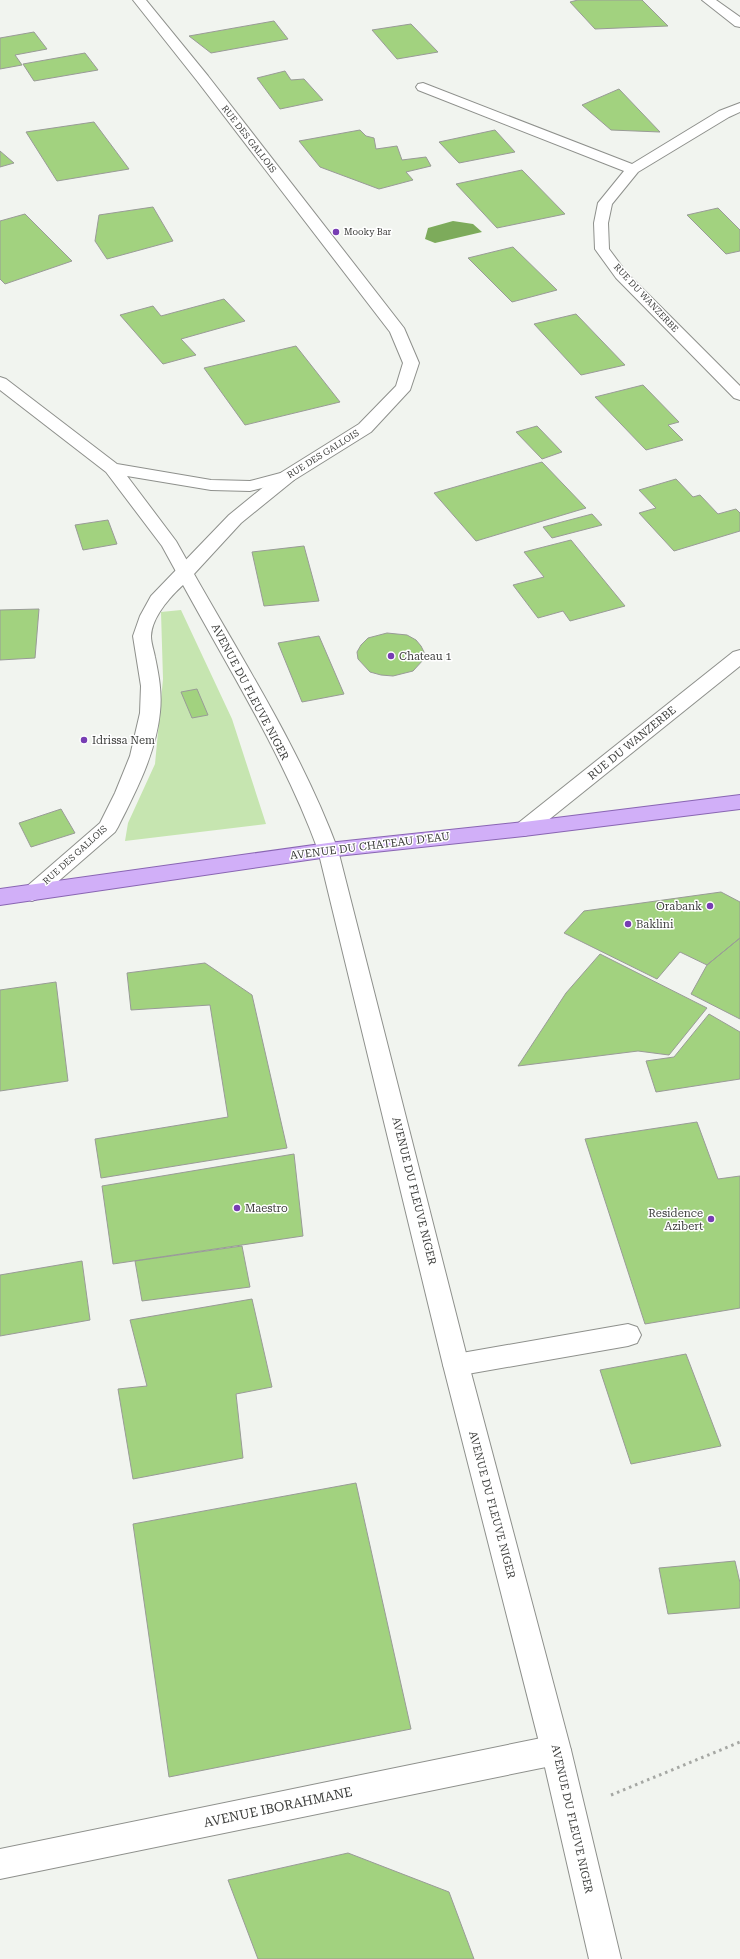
<svg xmlns="http://www.w3.org/2000/svg" width="740" height="1959" font-family="'Roboto Serif',serif">
  <style>
    .green { fill: #c6e5b0 }
    .water { fill: #7dab5b }
    .building { fill: #a2d27f; stroke: #999b97 }
    .lines { fill: none; stroke-linecap: round; stroke-linejoin: round }
    .service-casing { stroke: #8e908c; stroke-width: 2 }
    .minor-casing { stroke: #8e908c; stroke-width: 2 }
    .tertiary-casing { stroke: #8e908c; stroke-width: 2 }
    .primary-casing { stroke: #8965b3; stroke-width: 2 }
    .path { stroke: #a5a7a3; stroke-width: 3; stroke-dasharray: 2.5 4; stroke-linecap: butt }
    .service { fill: #fff; fill-rule: evenodd }
    .minor { fill: #fff; fill-rule: evenodd }
    .tertiary { fill: #fff; fill-rule: evenodd }
    .primary { fill: #d1aff8; fill-rule: evenodd }
    .poi-dot { fill: #773db3; stroke: #fff; stroke-width: 1.5 }
    .labels { text-anchor: middle; dominant-baseline: central; stroke-width: 3; stroke-linejoin: round; paint-order: stroke }
    .far-street-label { font-size: 9px; fill: #3c3d3b; stroke: #fff }
    .far-poi-label { font-size: 9px; fill: #3c3d3b; stroke: #fff; text-anchor: start }
    .poi-label { font-size: 11px; fill: #3c3d3b; stroke: #fff; text-anchor: start }
    .street-label { font-size: 11px; fill: #3c3d3b; stroke: #fff }
    .near-street-label { font-size: 13px; fill: #3c3d3b; stroke: #fff }
  </style>
  <rect width="100%" height="100%" fill="#f1f4ef"/>
  <path class="green" d="M181,610L232,719L266,824L125,841L128,823L155,764L163,679L161,612Z"/>
  <path class="water" d="M453,221L473,224L482,232L435,243L425,239L428,228Z"/>
  <path class="building" d="M578,0H642L668,26L595,29L570,2Z
    M274,21L288,39L211,53L189,36Z
    M411,24L438,52L397,59L372,30Z
    M34,32L47,49L15,55L22,65L0,69V38Z
    M85,53L98,70L34,81L23,64Z
    M285,71L291,80L304,79L323,100L280,109L257,78Z
    M619,89L660,132L611,130L582,105Z
    M94,122L129,169L57,181L26,132Z
    M360,130L366,136L374,138L376,149L397,146L402,160L426,157L431,166L406,172L413,180L379,189L320,167L299,141Z
    M495,130L515,152L459,163L439,142Z
    M0,151L14,163L0,167Z
    M522,170L565,214L497,228L456,184Z
    M153,207L173,241L107,259L95,241L99,215Z
    M718,208L740,230V251L726,254L687,215Z
    M25,214L72,261L5,284L0,279V221Z
    M513,247L557,290L512,302L468,258Z
    M224,299L245,321L181,339L196,355L163,364L120,315L153,306L161,316Z
    M576,314L625,365L581,375L534,324Z
    M296,346L340,402L245,425L204,368Z
    M643,385L679,422L668,425L683,440L646,450L595,397Z
    M537,426L562,452L542,459L516,432Z
    M542,462L586,508L476,541L434,493Z
    M676,479L693,497L700,495L718,514L736,509L740,513V531L674,551L639,513L656,508L639,490Z
    M592,514L602,525L552,538L543,527Z
    M108,520L117,544L83,550L75,525Z
    M571,540L625,606L570,621L563,611L538,618L513,585L544,577L524,552Z
    M304,546L319,601L264,606L252,552Z
    M39,609L35,658L0,660V610Z
    M387,633L407,635L416,640L421,646L424,652V659L413,671L393,676L381,675L370,672L358,659L357,652L361,645L368,638Z
    M319,636L344,694L302,702L278,643Z
    M197,689L208,715L192,718L181,692Z
    M61,809L75,833L31,847L19,823Z
    M721,892L740,902V938L707,965L680,952L657,979L564,933L584,911Z
    M740,938V1019L691,994L707,965Z
    M600,954L707,1008L669,1055L638,1051L518,1066L566,993Z
    M205,963L252,995L287,1148L101,1178L95,1139L228,1117L210,1005L131,1010L127,973Z
    M56,982L68,1081L0,1091V990Z
    M709,1014L740,1032V1079L656,1092L646,1061L674,1057Z
    M697,1122L718,1179L740,1176V1308L645,1324L585,1139Z
    M294,1154L303,1236L113,1264L102,1186Z
    M242,1246L250,1287L142,1301L135,1261Z
    M82,1261L90,1320L0,1336V1275Z
    M252,1299L272,1387L236,1394L243,1458L133,1479L118,1389L147,1386L130,1320Z
    M686,1354L721,1446L631,1464L600,1370Z
    M356,1483L411,1729L169,1777L133,1524Z
    M735,1561L740,1583V1608L668,1614L659,1568Z
    M348,1853L449,1892L474,1959H258L228,1880Z"/>
  <g class="lines">
    <g class="service-casing">
      <path id="service" d="M628,1324L637,1327L641,1335L637,1343L628,1346L456,1376L447,1373L443,1365L447,1357L456,1354Z"/>
    </g>
    <g class="minor-casing">
      <path id="minor" d="M702,0H716L740,17V27L735,26Z
        M423,83L632,164L719,111L740,103V112L729,117L638,172L612,204L608,223L609,249L626,272L740,386V400L734,398L616,278L595,249L594,223L598,203L624,171L418,90L416,87L418,84Z
        M0,377L6,379L117,464L211,480L250,481L288,471L294,472L297,476L294,480L250,491L211,490L127,476L176,541L194,573L191,577L185,579L179,577L162,546L106,472L0,390Z
        M740,650V666L531,834L524,836L517,834L514,829L517,824L733,652Z
        M556,1735L566,1740L571,1750L566,1760L556,1765L0,1879V1849Z"/>
    </g>
    <g class="tertiary-casing">
      <path id="tertiary" d="M133,0H146L208,76L404,328L419,363L410,390L371,432L294,480L241,523L194,574C245,664 302,753 338,850L469,1365L571,1750L621,1959H589L541,1750L443,1365L318,850C284,757 230,671 183,585C170,597 152,617 151,636C151,643 154,651 155,657C159,676 162,693 160,712C156,753 136,791 118,827L115,832L39,898L32,901L25,898L21,893L25,888L100,823L115,793L130,756L140,713L141,686L133,636L140,616L151,596L229,515L282,472L359,424L396,386L403,363L390,332L198,82Z"/>
    </g>
    <g class="primary-casing">
      <path id="primary" d="M740,795V809L524,836L328,857L0,905V889L328,843L524,822Z"/>
    </g>
    <path class="path" d="M611,1795L740,1742"/>
    <use href="#service" class="service"/>
    <use href="#minor" class="minor"/>
    <use href="#tertiary" class="tertiary"/>
    <use href="#primary" class="primary"/>
  </g>
  <g class="poi-dot">
    <circle cx="336" cy="232" r="4"/>
    <circle cx="391" cy="656" r="4"/>
    <circle cx="84" cy="740" r="4"/>
    <circle cx="710" cy="906" r="4"/>
    <circle cx="628" cy="924" r="4"/>
    <circle cx="237" cy="1208" r="4"/>
    <circle cx="711" cy="1219" r="4"/>
  </g>
  <g class="labels">
    <g class="far-street-label">
      <text transform="translate(249 139) rotate(52)">RUE DES GALLOIS</text>
      <text transform="translate(646 298) rotate(47)">RUE DU WANZERBE</text>
      <text transform="translate(323 454) rotate(-32)">RUE DES GALLOIS</text>
      <text transform="translate(75 855) rotate(-42)">RUE DES GALLOIS</text>
    </g>
    <g class="far-poi-label">
      <text x="344" y="232">Mooky Bar</text>
    </g>
    <g class="poi-label">
      <text x="399" y="656">Chateau 1</text>
      <text x="92" y="740">Idrissa Nem</text>
      <text x="702" y="906" text-anchor="end">Orabank</text>
      <text x="636" y="924">Baklini</text>
      <text x="245" y="1208">Maestro</text>
      <text x="703" y="1213" text-anchor="end">Residence<tspan x="703" dy="13">Azibert</tspan></text>
    </g>
    <g class="street-label">
      <text transform="translate(250 692) rotate(62)">AVENUE DU FLEUVE NIGER</text>
      <text transform="translate(632 743) rotate(-39)">RUE DU WANZERBE</text>
      <text transform="translate(370 846) rotate(-7)">AVENUE DU CHATEAU D'EAU</text>
      <text transform="translate(414 1191) rotate(76)">AVENUE DU FLEUVE NIGER</text>
      <text transform="translate(492 1505) rotate(75)">AVENUE DU FLEUVE NIGER</text>
      <text transform="translate(572 1819) rotate(77)">AVENUE DU FLEUVE NIGER</text>
    </g>
    <g class="near-street-label">
      <text transform="translate(278 1807) rotate(-12)">AVENUE IBORAHMANE</text>
    </g>
  </g>
</svg>
